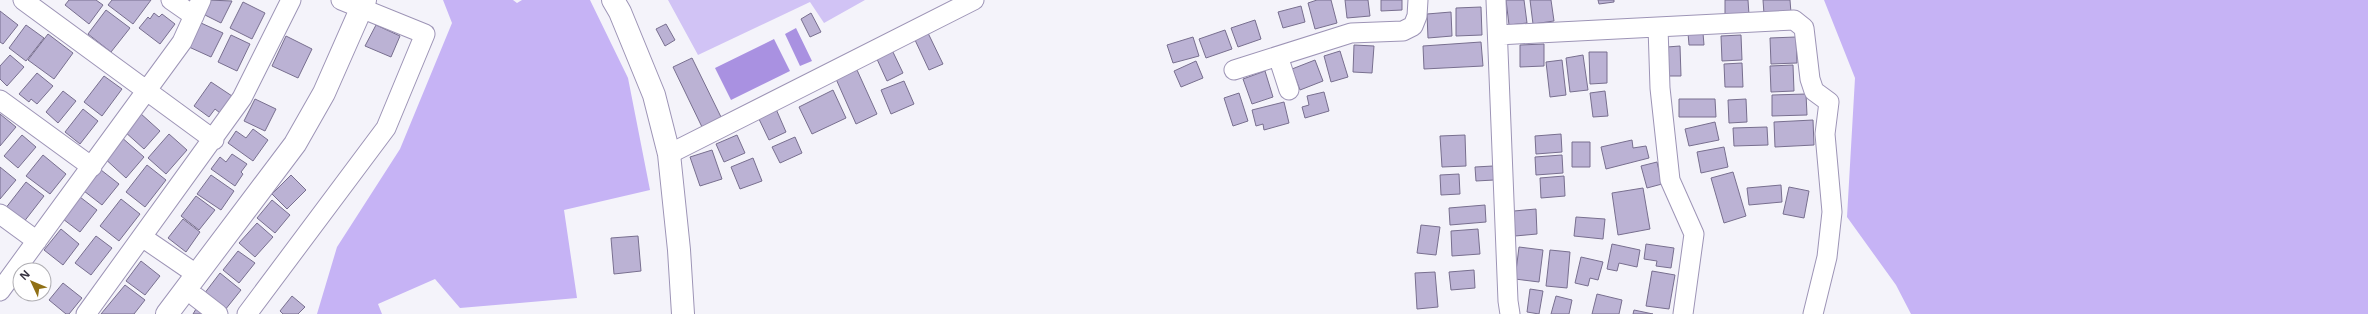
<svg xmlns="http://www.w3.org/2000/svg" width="2368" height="314" font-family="'Open Sans',sans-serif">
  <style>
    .green { fill: #d1c3f5 }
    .forest { fill: #c6b3f5 }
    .water { fill: #a991e1 }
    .building { fill: #bbb2d4; stroke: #786f8f }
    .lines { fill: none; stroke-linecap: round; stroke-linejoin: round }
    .street-casing { stroke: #9d94b6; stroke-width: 21 }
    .secondary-casing { stroke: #9d94b6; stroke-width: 24 }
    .street { stroke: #fff; stroke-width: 19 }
    .secondary { stroke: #fff; stroke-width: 22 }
  </style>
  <rect width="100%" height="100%" fill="#f4f3fa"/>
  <path class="green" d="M668,0H865L824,23L810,2L698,55Z"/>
  <path class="forest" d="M443,0H513L517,3L522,0H590L628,78L650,190L564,210L577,298L460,308L435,279L378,304L382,314H317L337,247L400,149L452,23Z
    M1824,0H2368V314H1911L1896,285L1847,217L1855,78Z"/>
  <path class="water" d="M796,28L812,61L800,66L785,34Z
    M774,39L790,71L731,100L715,68Z"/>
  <path class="building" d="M69,0H96L103,5L89,24L65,5Z
    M112,0H151L133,24L108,5Z
    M208,0L232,1L221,23L201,13Z
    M1317,0H1331L1337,23L1315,29L1308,3Z
    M1345,0H1368L1370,16L1347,18Z
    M1381,0H1402V10L1381,11Z
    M1506,0H1524L1527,23L1509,25Z
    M1530,0H1551L1554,21L1533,24Z
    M1598,0H1614V2L1599,4Z
    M1725,0H1748L1749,15L1725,16Z
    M1763,0H1790L1791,13L1764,14Z
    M243,2L265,13L252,39L230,28Z
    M1301,6L1305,22L1283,28L1278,12Z
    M1481,7L1482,35L1456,36V8Z
    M106,10L130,28L111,52L88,34Z
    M0,11L18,25L3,44L0,42Z
    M1451,12L1452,36L1428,38L1427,14Z
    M154,13L159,17L162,14L175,24L160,44L139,28L148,17L150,19Z
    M811,13L821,32L810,37L801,19Z
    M1255,20L1261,39L1238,47L1231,28Z
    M201,23L223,33L211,57L189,47Z
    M666,24L675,40L665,46L656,29Z
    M26,25L44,38L26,61L9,48Z
    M376,25L400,36L391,57L365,46Z
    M1225,30L1232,49L1206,58L1199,39Z
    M928,33L943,64L929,70L915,40Z
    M1688,33H1703L1704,45H1689Z
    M48,34L73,53L54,79L28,60Z
    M231,35L250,44L237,71L218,62Z
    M1741,35L1742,60L1722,61L1721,36Z
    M286,36L312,49L298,78L272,66Z
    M1193,37L1199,56L1173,63L1167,45Z
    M1796,37L1797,63L1771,64L1770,38Z
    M1481,42L1483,66L1424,69L1423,46Z
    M1544,44V66L1520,67V45Z
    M1354,45L1374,46L1372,73L1353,72Z
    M1680,46L1681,76H1668L1667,47Z
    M892,50L903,73L887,81L876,57Z
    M1340,51L1348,77L1331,82L1324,56Z
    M1589,52H1607V83L1590,84Z
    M10,55L24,67L7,86L0,79V66Z
    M1583,55L1588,90L1570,92L1566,58Z
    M692,58L721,117L702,127L673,67Z
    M1315,60L1323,81L1300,90L1292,69Z
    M1562,60L1566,95L1550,97L1546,62Z
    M1196,61L1203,78L1181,87L1174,71Z
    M1742,63L1743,87H1725L1724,64Z
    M1793,65L1794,91L1771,92L1770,66Z
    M857,70L877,114L856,124L836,79Z
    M1265,71L1273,97L1252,104L1243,79Z
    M37,73L53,86L37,104L31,99L29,102L19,94Z
    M104,76L122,89L102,116L84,102Z
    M904,81L914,104L891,114L881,90Z
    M211,82L232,96L220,113L215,109L209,117L194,106Z
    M833,90L846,118L812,134L799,107Z
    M63,91L76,101L58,123L46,112Z
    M1605,91L1608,116L1593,117L1590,93Z
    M1324,92L1329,111L1305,118L1302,107L1309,105L1307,96Z
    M1239,93L1248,121L1233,126L1224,98Z
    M1806,94L1807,115L1772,116V95Z
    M255,99L276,109L265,131L244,121Z
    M1679,99H1715L1716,117H1679Z
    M1746,99L1747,122L1729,123L1728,100Z
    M1284,102L1289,123L1264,130L1263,124L1256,126L1252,110Z
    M83,109L98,121L80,144L65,132Z
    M776,109L786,132L769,140L758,117Z
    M140,113L160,131L144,149L124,131Z
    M0,114L16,127L0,146Z
    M1813,120L1814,145L1775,147L1774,122Z
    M1715,122L1719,140L1689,146L1685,129Z
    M1767,127L1768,145L1734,146L1733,128Z
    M253,129L268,140L253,161L228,143L236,131L246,138Z
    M169,134L187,150L166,174L148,158Z
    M1561,134L1562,152L1536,154L1535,136Z
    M22,135L36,147L18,168L4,156Z
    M737,135L745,153L724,162L716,144Z
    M1465,135L1466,166L1442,167L1440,136Z
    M120,136L144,157L126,178L102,156Z
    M795,137L802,153L780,163L772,147Z
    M1632,140L1633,148L1646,146L1649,158L1606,169L1601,147Z
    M1572,142H1590V167H1572Z
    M1724,147L1728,167L1701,173L1697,152Z
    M712,150L722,179L700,186L690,157Z
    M232,154L247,164L241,172L243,174L235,186L211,169L220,157L226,162Z
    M43,155L66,174L50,194L26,176Z
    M1562,155L1563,173L1536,175L1535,157Z
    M753,158L762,181L740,189L731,167Z
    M1657,162L1662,184L1647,188L1641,166Z
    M147,165L166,180L145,207L126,192Z
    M1493,166L1494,180L1476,181L1475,167Z
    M0,167L16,180L0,199Z
    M101,170L119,184L102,205L84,191Z
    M1733,172L1746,216L1724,223L1711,178Z
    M1459,174L1460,194L1441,195L1440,175Z
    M211,175L234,191L221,210L197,194Z
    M291,175L306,190L287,209L272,194Z
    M1564,176L1565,196L1541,198L1540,178Z
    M26,182L44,196L23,223L5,209Z
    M1781,185L1782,202L1749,205L1747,188Z
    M1789,187L1809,191L1804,218L1783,214Z
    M1643,188L1650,229L1618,235L1612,193Z
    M196,196L215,210L199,230L181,216Z
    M80,197L97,210L80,232L63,219Z
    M121,199L140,214L119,241L100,226Z
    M272,200L290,215L275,233L257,218Z
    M1485,205L1486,222L1450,225L1449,208Z
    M1536,209L1537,234L1515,236L1514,211Z
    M1576,217L1605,219L1603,239L1574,236Z
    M183,219L200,232L186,252L168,238Z
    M257,223L273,237L255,257L239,243Z
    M1421,225L1440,227L1436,255L1417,253Z
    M61,229L79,244L63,265L44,250Z
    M1478,229L1480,254L1452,256L1451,231Z
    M96,236L112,248L91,275L75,263Z
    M638,236L641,271L614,274L611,238Z
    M1612,244L1640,250L1637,267L1619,263L1617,271L1607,269Z
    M1646,244L1674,248L1671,268L1656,266L1657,261L1644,259Z
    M1519,247L1543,250L1539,282L1515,279Z
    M1550,250L1570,252L1567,288L1546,286Z
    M238,251L255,263L239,283L223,270Z
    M1581,257L1603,262L1598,280L1590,278L1588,286L1575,283Z
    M141,261L160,276L145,295L126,281Z
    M1474,270L1475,288L1451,290L1449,272Z
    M1652,271L1675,275L1669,309L1646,306Z
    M1435,272L1438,307L1417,309L1415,273Z
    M220,273L241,290L225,310L204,294Z
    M63,283L82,298L69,314H66L49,300Z
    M125,285L145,300L134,314H101Z
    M1530,289L1543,291L1539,314L1527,312Z
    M1597,294L1622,300L1619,314H1592Z
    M292,296L305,307L298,314H283L280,311Z
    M1556,296L1572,300L1569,314H1551Z
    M196,309L203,314H193Z
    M1634,310L1653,314H1633Z"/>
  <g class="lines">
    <g class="street-casing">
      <path id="street" d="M23,0L214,140
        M171,0L194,16
        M1496,0L1508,301L1510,314
        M1658,27L1660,88L1670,180L1694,234L1683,314
        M1498,35L1794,20L1804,28L1810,79L1814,91L1829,102L1825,134L1832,212L1827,257L1813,314
        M1278,56L1289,90
        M1234,70L1351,33L1403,31L1413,26L1417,16L1418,0
        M0,100L92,167
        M669,154L974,0
        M0,214L37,241
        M142,237L196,274
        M0,291L182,42L201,0
        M196,297L218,314
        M86,314L242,98L291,0
        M247,314L386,128L425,34L341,0"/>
    </g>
    <g class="secondary-casing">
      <path id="secondary" d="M613,0L620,12L654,95L669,154L679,250L683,314
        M167,314L295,144L324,93L365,0"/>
    </g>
    <use href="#street" class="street"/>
    <use href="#secondary" class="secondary"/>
  </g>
  <g transform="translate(32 282) rotate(314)"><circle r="19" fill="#ffffff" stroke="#afaeb3"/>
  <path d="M0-3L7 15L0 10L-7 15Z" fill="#907015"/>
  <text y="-6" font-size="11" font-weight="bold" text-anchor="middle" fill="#383442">N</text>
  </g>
</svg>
